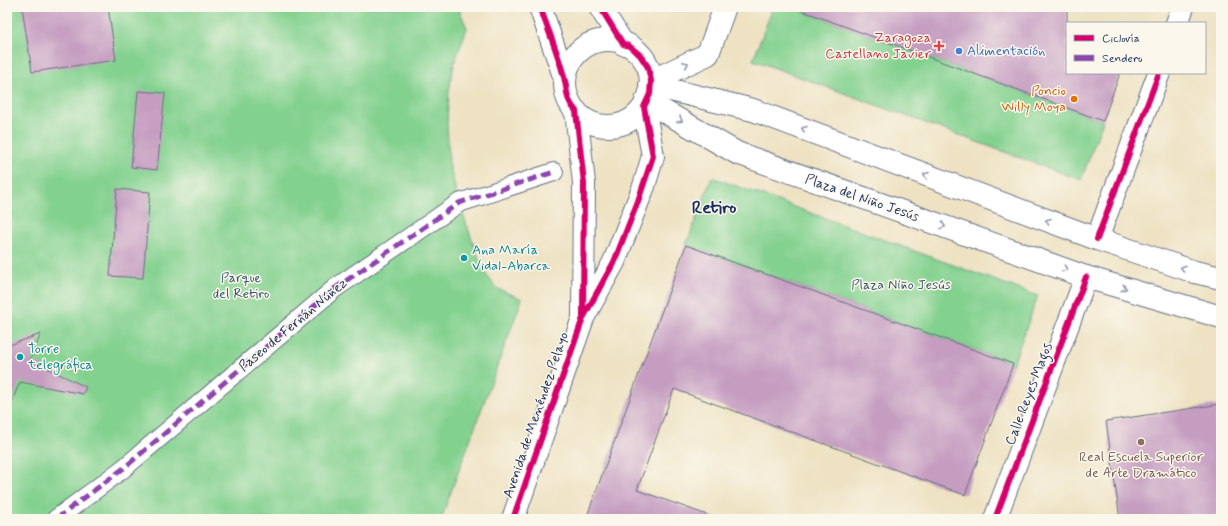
<svg xmlns="http://www.w3.org/2000/svg" width="1228" height="526" font-family="Mynerve,sans-serif">
  <style>
    .green { fill: #83d18f; stroke: #4f8076 }
    .building { fill: #c59dc1 }
    .lines { fill: none; stroke-linecap: round; stroke-linejoin: round }
    .pedestrian-casing { stroke: #656e81; stroke-width: 20 }
    .minor-casing { stroke: #656e81; stroke-width: 24 }
    .secondary-casing { stroke: #656e81; stroke-width: 24 }
    .pedestrian { stroke: #fff; stroke-width: 18 }
    .minor { stroke: #fff; stroke-width: 22 }
    .secondary { stroke: #fff; stroke-width: 22 }
    .quiet { stroke: #8e44ad; stroke-width: 5; stroke-dasharray: 10 5; stroke-linecap: butt }
    .cycleway-casing { stroke: #fbf7ec; stroke-width: 8 }
    .cycleway { stroke: #d6006c; stroke-width: 6 }
    .oneway { stroke: #8d97ae }
    .health-dot { fill: #e0444e; stroke: #fbf7ec; stroke-width: 1.5 }
    .shop-dot { fill: #3f7fe0; stroke: #fbf7ec; stroke-width: 1.5 }
    .food-dot { fill: #e8710a; stroke: #fbf7ec; stroke-width: 1.5 }
    .culture-dot { fill: #0f9aa8; stroke: #fbf7ec; stroke-width: 1.5 }
    .education-dot { fill: #8d6e63; stroke: #fbf7ec; stroke-width: 1.5 }
    .labels { text-anchor: middle; dominant-baseline: central; stroke-width: 3; stroke-linejoin: round; paint-order: stroke }
    .health-label { font-size: 14px; fill: #be3a42; stroke: #fbf7ec; text-anchor: end }
    .shop-label { font-size: 14px; fill: #366cbe; stroke: #fbf7ec; text-anchor: start }
    .food-label { font-size: 14px; fill: #c56008; stroke: #fbf7ec; text-anchor: end }
    .street-label { font-size: 14px; fill: #1b2f5e; stroke: #fbf7ec }
    .culture-label { font-size: 14px; fill: #0d838f; stroke: #fbf7ec; text-anchor: start }
    .park-label { font-size: 14px; fill: #35586a; stroke: #fbf7ec }
    .education-label { font-size: 14px; fill: #785e54; stroke: #fbf7ec }
    .district-label { font-size: 18px; font-weight: bold; fill: #1b2f5e; stroke: #fbf7ec }
  </style>
  <rect width="100%" height="100%" fill="#fbf7ec"/>
  <filter id="ink" filterUnits="userSpaceOnUse"><feTurbulence type="fractalNoise" baseFrequency=".025" numOctaves="2"/><feDisplacementMap in="SourceGraphic" scale="8" xChannelSelector="R" yChannelSelector="G"/><feConvolveMatrix kernelMatrix="1 2 1 2 8 2 1 2 1" color-interpolation-filters="sRGB"/></filter>
  <filter id="wash" filterUnits="userSpaceOnUse"><feTurbulence type="fractalNoise" baseFrequency=".012" numOctaves="4" result="noise"/><feDisplacementMap in="SourceGraphic" scale="16" xChannelSelector="R" yChannelSelector="G"/><feGaussianBlur stdDeviation="0.9" result="paint"/><feColorMatrix in="noise" values="0 0 0 0 0 0 0 0 0 0 0 0 0 0 0 0 0 1.4 0 .05"/><feComposite in="paint" operator="in"/></filter>
  <g filter="url(#wash)">
    <rect width="100%" height="100%" fill="#eee2c3"/>
    <path class="green" d="M7,7H458L467,28L454,64L449,91L447,122L449,163L459,203L483,270L496,288L522,299L441,519H7Z
      M773,7H792L1103,121L1081,180L753,60Z
      M712,177L1038,296L1013,364L686,245Z"/>
    <g id="blocks">
      <path class="building" d="M22,7H108L116,60L32,72Z
        M801,7H1067V73H1120L1103,121L800,10Z
        M138,91L165,93L157,170L131,167Z
        M117,189L150,192L143,278L110,276Z
        M686,245L1013,364L965,495L674,389L637,490L710,516L709,519H586Z
        M41,334L30,360L86,387L83,394L20,382L7,413V346Z
        M1221,404V519H1120L1106,421Z"/>
    </g>
  </g>
  <g filter="url(#ink)">
    <use href="#blocks" fill-opacity="0" stroke="#656e81" stroke-width="1"/>
    <g class="lines">
      <g class="pedestrian-casing">
        <path id="pedestrian" d="M56,519L124,468L334,289L459,203L554,172"/>
      </g>
      <g class="minor-casing">
        <path id="minor" d="M1177,23L1183,7
          M651,81L708,54L725,7
          M1097,239L1159,73
          M995,519L1086,277"/>
      </g>
      <g class="secondary-casing">
        <path id="secondary" d="M540,7L565,79
          M600,7L623,44
          M565 83a43 43 0 1 1 86 0a43 43 0 1 1-86 0Z
          M650,85L753,110L1097,239L1195,272L1221,278
          M646,101L737,153L1086,277L1221,317
          M576,111L584,183L583,317
          M513,519L583,318L614,262L644,186L653,156L644,107"/>
      </g>
      <use href="#pedestrian" class="pedestrian"/>
      <use href="#minor" class="minor"/>
      <use href="#secondary" class="secondary"/>
      <path class="quiet" d="M56,519L124,468L334,289L459,203L554,172"/>
      <g class="cycleway-casing">
        <path id="cycleway" d="M540,7C548,30 558,53 564,77C568,91 565,99 576,111L584,183L583,316
          M1097,239L1159,73
          M513,519L583,318L614,262L638,201L653,156L644,107L650,94L651,81L648,67L640,55L629,46L623,44L600,7
          M995,519L1086,277"/>
      </g>
      <use href="#cycleway" class="cycleway"/>
    </g>
    <defs><path id="oneway-chevron" d="M-2-3.5L2.5 0L-2 3.5" fill="none" stroke-width="1.6" stroke-linecap="round" stroke-linejoin="round"/></defs>
    <g class="oneway">
      <use href="#oneway-chevron" transform="translate(686 64) rotate(-25)"/>
      <use href="#oneway-chevron" transform="translate(680 120) rotate(30)"/>
      <use href="#oneway-chevron" transform="translate(804 129) rotate(-159)"/>
      <use href="#oneway-chevron" transform="translate(926 175) rotate(-159)"/>
      <use href="#oneway-chevron" transform="translate(1048 221) rotate(-159)"/>
      <use href="#oneway-chevron" transform="translate(943 226) rotate(19)"/>
      <use href="#oneway-chevron" transform="translate(1183 268) rotate(-161)"/>
      <use href="#oneway-chevron" transform="translate(1065 269) rotate(20)"/>
      <use href="#oneway-chevron" transform="translate(1124 288) rotate(17)"/>
    </g>
  </g>
  <path class="health-dot" d="M937 40h4v4h4v4h-4v4h-4v-4h-4v-4h4z"/>
  <circle class="shop-dot" cx="959" cy="51" r="4"/>
  <circle class="food-dot" cx="1074" cy="99" r="4"/>
  <g class="culture-dot">
    <circle cx="464" cy="258" r="4"/>
    <circle cx="20" cy="357" r="4"/>
  </g>
  <circle class="education-dot" cx="1141" cy="442" r="4"/>
  <g class="labels">
    <g class="health-label">
      <text x="931" y="38">Zaragoza<tspan x="931" dy="16">Castellano Javier</tspan></text>
    </g>
    <g class="shop-label">
      <text x="967" y="51">Alimentación</text>
    </g>
    <g class="food-label">
      <text x="1066" y="91">Poncio<tspan x="1066" dy="16">Willy Moya</tspan></text>
    </g>
    <g class="street-label">
      <text transform="translate(862 198) rotate(19)">Plaza del Niño Jesús</text>
      <text transform="translate(293 325) rotate(-40)">Paseo de Fernán Núñez</text>
      <text transform="translate(1029 394) rotate(-69)">Calle Reyes Magos</text>
      <text transform="translate(536 415) rotate(-71)">Avenida de Menéndez Pelayo</text>
    </g>
    <g class="culture-label">
      <text x="472" y="250">Ana María<tspan x="472" dy="16">Vidal-Abarca</tspan></text>
      <text x="28" y="349">Torre<tspan x="28" dy="16">telegráfica</tspan></text>
    </g>
    <g class="park-label">
      <text x="241" y="278">Parque<tspan x="241" dy="16">del Retiro</tspan></text>
      <text x="901" y="285">Plaza Niño Jesús</text>
    </g>
    <g class="education-label">
      <text x="1141" y="457">Real Escuela Superior<tspan x="1141" dy="16">de Arte Dramático</tspan></text>
    </g>
    <g class="district-label">
      <text x="714" y="208">Retiro</text>
    </g>
  </g>
  <rect width="1228" height="526" fill="none" stroke="#fbf7ec" stroke-width="24"/>
  <rect x="1066" y="22" width="140" height="52" fill="#fbf7ec" stroke="#a1a7b3"/>
  <rect x="1074" y="35" width="20" height="6" fill="#d6006c" stroke="#a1a7b3"/>
  <text x="1102" y="42" font-size="12" fill="#1b2f5e">Ciclovía</text>
  <rect x="1074" y="55" width="20" height="6" fill="#8e44ad" stroke="#a1a7b3"/>
  <text x="1102" y="62" font-size="12" fill="#1b2f5e">Sendero</text>
</svg>
